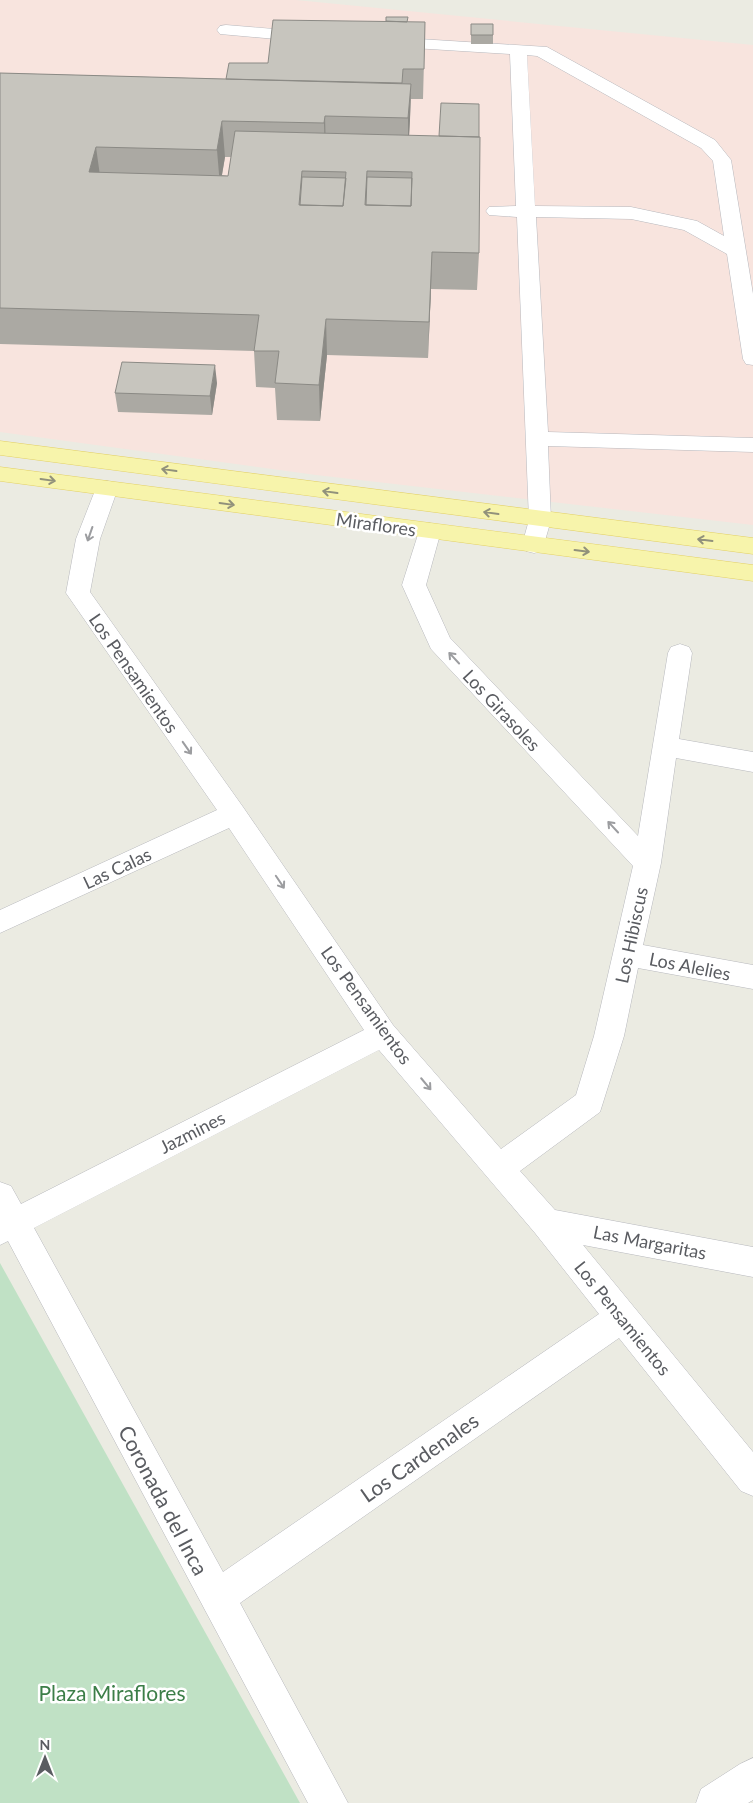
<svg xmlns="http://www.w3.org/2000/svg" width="753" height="1803" font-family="Lato,sans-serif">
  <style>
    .medical { fill: #f8e4de }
    .green { fill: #c0e1c5 }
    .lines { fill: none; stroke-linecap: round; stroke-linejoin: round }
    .minor-casing { stroke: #b7b8bd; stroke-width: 1 }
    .major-casing { stroke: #e3d063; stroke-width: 1 }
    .minor { fill: #fff; fill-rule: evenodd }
    .major { fill: #f7f4ab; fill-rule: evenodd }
    .wall { fill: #aba9a3; fill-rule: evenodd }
    .shaded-wall { fill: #8b8a85 }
    .building { fill: #c7c5be; stroke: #8b8a85; fill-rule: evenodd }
    .oneway { stroke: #91917b }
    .oneway2 { stroke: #9c9da0 }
    .labels { text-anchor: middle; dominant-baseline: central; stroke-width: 5; stroke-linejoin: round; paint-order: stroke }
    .street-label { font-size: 18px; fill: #5a5c61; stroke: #fff }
    .near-street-label { font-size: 21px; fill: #5a5c61; stroke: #fff }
    .near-park-label { font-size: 21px; fill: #3c7e48; stroke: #fff }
  </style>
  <rect width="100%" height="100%" fill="#ebebe2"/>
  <path class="medical" d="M0,0H296L753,45V525L316,475L0,432Z"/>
  <path class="green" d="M0,1263L300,1803H0Z"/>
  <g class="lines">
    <g class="minor-casing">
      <path id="minor" d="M226,25L309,32L315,33L318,37L315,41L309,42L220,34L217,30L220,26Z
        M387,37L547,47L715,140L731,160L753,294V365L746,364L743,359L727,254L684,230L631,219L536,217L548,432L753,438V452L548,446L551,520L542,551L534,553L526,551L522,545L529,520L517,217L489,215L486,211L489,207L516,206L510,54L381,46L378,42L381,38ZM527,55L537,56L701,148L713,161L724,236L697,221L631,207L535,206Z
        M107,481L115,483L118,488L100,539L90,592L243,807L393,1025L501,1149L576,1095L594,1036L633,866L431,649L402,585L421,525L429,523L437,525L441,531L426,585L450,638L638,836L668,653L671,647L680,644L689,647L692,653L679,739L753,752V772L676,758L661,863L643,945L753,965V989L638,968L624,1036L600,1112L520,1171L555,1210L753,1247V1277L583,1245L753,1452V1496L741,1491L619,1338L240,1603L348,1803H308L8,1241L0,1245V1182L11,1186L21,1204L364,1030L229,828L0,933V910L217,810L66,593L76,539L96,488L99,483ZM379,1050L535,1233L599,1314L223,1572L34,1228Z
        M753,1758V1800L748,1803H696L701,1789L740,1764Z"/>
    </g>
    <g class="major-casing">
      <path id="major" d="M0,441L753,538V554L0,455Z
        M0,467L753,565V581L0,481Z"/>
    </g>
    <use href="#minor" class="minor"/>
    <use href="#major" class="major"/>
  </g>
  <path class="wall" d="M407,22H425L423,99H411L409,135L479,253L477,290L431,289L428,358L327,355L320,421L277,420L275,388L256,387L254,351L0,344V73L226,79L268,63ZM225,157H231L228,176L222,175Z
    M471,24L493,35V44H471Z
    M217,383L212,415L118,412L115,393Z"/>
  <path class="shaded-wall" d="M411,84L410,120L408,155V118Z
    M325,116L326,153L325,159L324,123Z
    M222,121L225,157L220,186L217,150Z
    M96,147L101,183L89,172Z
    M432,252L431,289L428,358L429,322Z
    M326,319L327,355L320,421L319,385Z
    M215,365L217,383L212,415L210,396Z"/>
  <path class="building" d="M386,17H408L407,22L386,21Z
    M273,20L425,22L424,69H403L402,83L226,79L229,63H268Z
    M471,24H493V35H471Z
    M0,73L411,84L408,118L325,116L324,123L222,121L217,150L96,147L89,172L228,176L235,131L480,137L479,253L432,252L429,322L326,319L319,385L275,383L279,351H254L259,315L0,308ZM302,171L346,172L343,206L299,205ZM367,171L412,172L411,206L365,205Z
    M441,103L479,104V137L439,136Z
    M302,177L346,178L343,206L300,205Z
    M367,177L412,178L411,206L366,205Z
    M122,362L215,365L210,396L115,393Z"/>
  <defs><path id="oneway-shaft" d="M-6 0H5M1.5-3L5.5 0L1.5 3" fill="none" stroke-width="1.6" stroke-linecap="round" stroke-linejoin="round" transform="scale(1.25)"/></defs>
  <g class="oneway">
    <use href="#oneway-shaft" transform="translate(169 470) rotate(-172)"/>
    <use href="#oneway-shaft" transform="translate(48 480) rotate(8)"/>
    <use href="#oneway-shaft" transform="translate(330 492) rotate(-172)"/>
    <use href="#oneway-shaft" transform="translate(227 504) rotate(8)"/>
    <use href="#oneway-shaft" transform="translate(491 513) rotate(-172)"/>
    <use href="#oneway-shaft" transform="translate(705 540) rotate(-173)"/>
    <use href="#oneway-shaft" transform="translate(582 551) rotate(7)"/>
  </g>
  <g class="oneway2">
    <use href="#oneway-shaft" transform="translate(90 534) rotate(109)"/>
    <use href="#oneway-shaft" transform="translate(454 658) rotate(-133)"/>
    <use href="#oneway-shaft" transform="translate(187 748) rotate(55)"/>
    <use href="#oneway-shaft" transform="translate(613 827) rotate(-133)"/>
    <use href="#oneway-shaft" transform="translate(280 882) rotate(56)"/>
    <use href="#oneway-shaft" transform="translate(426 1084) rotate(50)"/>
  </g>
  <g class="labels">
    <g class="street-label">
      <text transform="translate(376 524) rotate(8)">Miraflores</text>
      <text transform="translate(134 673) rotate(55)">Los Pensamientos</text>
      <text transform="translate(502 710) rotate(47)">Los Girasoles</text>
      <text transform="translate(117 868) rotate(-25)">Las Calas</text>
      <text transform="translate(631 935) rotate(-78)">Los Hibiscus</text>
      <text transform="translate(690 966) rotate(11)">Los Alelies</text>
      <text transform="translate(367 1005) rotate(54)">Los Pensamientos</text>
      <text transform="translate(192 1132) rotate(-27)">Jazmines</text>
      <text transform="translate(650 1242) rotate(11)">Las Margaritas</text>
      <text transform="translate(623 1318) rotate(51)">Los Pensamientos</text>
    </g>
    <g class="near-street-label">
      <text transform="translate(419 1457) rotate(-35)">Los Cardenales</text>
      <text transform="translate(164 1500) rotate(62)">Coronada del Inca</text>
    </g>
    <g class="near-park-label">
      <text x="112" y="1692">Plaza Miraflores</text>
    </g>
  </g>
  <g transform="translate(45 1758)" stroke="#ffffff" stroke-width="4" paint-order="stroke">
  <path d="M0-4L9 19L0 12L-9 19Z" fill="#5a5c61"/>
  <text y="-8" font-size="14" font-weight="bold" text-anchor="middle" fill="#5a5c61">N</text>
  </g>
</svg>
